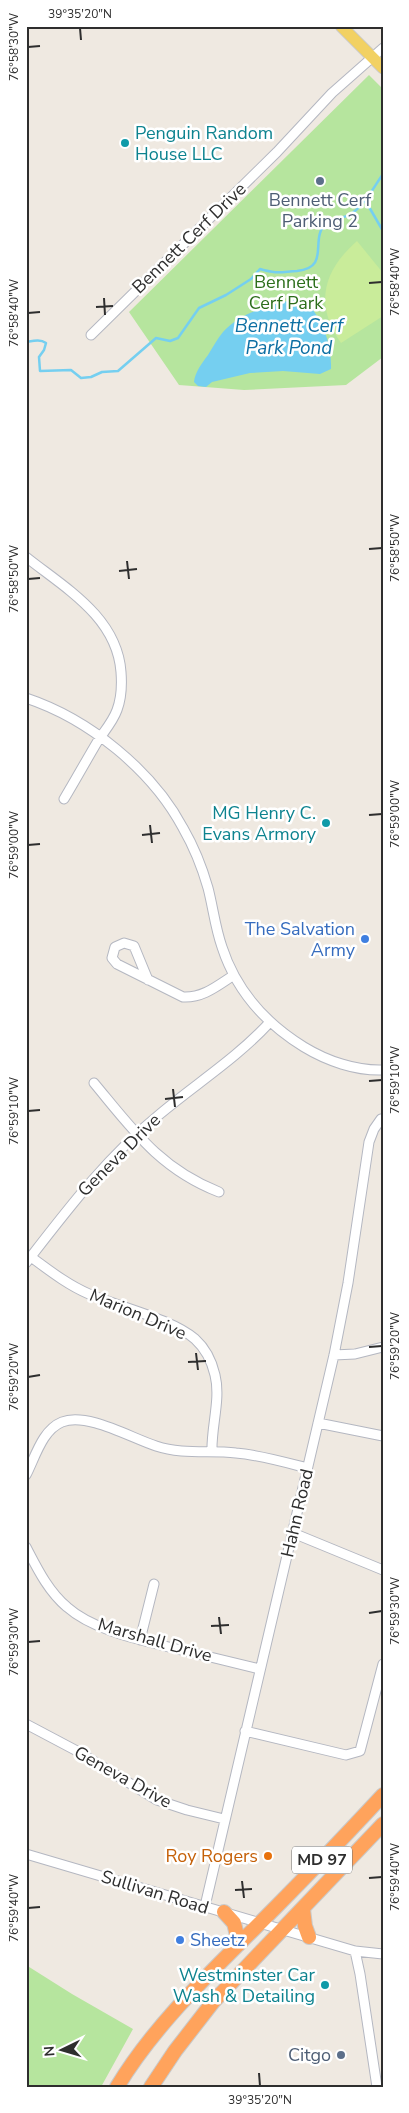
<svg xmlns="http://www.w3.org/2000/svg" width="409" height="2113" font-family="'Nunito Sans',sans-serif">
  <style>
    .green { fill: #b6e59e }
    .pitch { fill: #c9ec9a }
    .water { fill: #75cff0 }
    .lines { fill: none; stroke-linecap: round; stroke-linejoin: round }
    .stream { stroke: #75cff0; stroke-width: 2.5 }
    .minor-casing { stroke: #b4b7c1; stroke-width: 11 }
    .major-casing { stroke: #c9c9c9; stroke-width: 13 }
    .highway-casing { stroke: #c9c9c9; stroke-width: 16 }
    .minor { stroke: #fff; stroke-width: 9 }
    .major { stroke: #f2d163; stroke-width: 11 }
    .highway { stroke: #ffa35c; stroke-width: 14 }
    .ticks { fill: none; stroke: #2e2e2e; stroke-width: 2 }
    .culture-dot { fill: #0f9aa8; stroke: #fff; stroke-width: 2 }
    .service-dot { fill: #5c6f8a; stroke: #fff; stroke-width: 2 }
    .shop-dot { fill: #3f7fe0; stroke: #fff; stroke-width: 2 }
    .food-dot { fill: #e8710a; stroke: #fff; stroke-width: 2 }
    .labels { text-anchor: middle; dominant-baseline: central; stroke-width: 5; stroke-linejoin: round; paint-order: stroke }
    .shield { fill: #fff; stroke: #6d6d6d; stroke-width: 1 }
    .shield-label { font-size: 16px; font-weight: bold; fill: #2e2e2e }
    .culture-label { font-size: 18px; fill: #0d838f; stroke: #fff; text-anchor: end }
    .service-label { font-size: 18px; fill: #4e5e75; stroke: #fff }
    .street-label { font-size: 18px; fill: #2e2e2e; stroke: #fff }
    .park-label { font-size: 18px; fill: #2c6e1b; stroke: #fff }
    .shop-label { font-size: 18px; fill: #366cbe; stroke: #fff; text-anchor: end }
    .food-label { font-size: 18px; fill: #c56008; stroke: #fff; text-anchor: end }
    .water-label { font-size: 19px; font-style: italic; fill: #0d6fa3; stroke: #fff }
    .neatline { fill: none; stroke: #2e2e2e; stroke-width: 2 }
    .ticks-label { font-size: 12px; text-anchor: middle; fill: #2e2e2e }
  </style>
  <rect width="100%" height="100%" fill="#efe9e1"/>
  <path class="green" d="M369,75L383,89V357L346,385L244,390L179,385L129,312Z
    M26,1965L72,1994L133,2029L101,2087H26Z"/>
  <path class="pitch" d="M357,241L383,273V316L341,343C314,304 323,271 357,241Z"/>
  <path class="water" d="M301,298L305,299C322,320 332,342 331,369L320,374L283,371L250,373L212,382L206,387L198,386L194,382C195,372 202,363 208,355C213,347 217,339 223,332C242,311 274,304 301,298Z"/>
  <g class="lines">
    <path class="stream" d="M365,200L383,231
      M26,342C33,341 40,339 46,343L44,350L39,357L40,371L71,370L81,378L91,377L102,372L118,371L156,338L170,341L178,338L199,308L226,295L251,279L260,269C277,274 280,272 297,271C332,267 308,239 327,222C333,217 342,219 349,215C364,207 373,188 383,174"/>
    <g class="minor-casing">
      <path id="minor" d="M91,335L277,152L332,93L383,48
        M26,557C65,588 117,617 121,672C122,685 122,697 117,710C113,721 106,729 99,739C87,759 76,779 64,799
        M26,698C89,719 152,770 183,828C194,847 202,867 208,888C213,907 215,927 222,947C236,990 265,1023 304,1047C327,1061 356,1071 383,1070
        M148,980L134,946L124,943L115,947L112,958L117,964L183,997C203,998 217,986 234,975
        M94,1083C133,1130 160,1169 219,1192
        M31,1257C50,1271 68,1285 89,1294C119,1307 172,1319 195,1339C205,1348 212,1362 215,1375C221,1399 211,1427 212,1452
        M26,1263C67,1210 107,1157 160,1114C197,1083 237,1058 270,1022
        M334,1355L355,1354L383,1347
        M318,1423L383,1436
        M26,1475C35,1458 42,1430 62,1422C87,1412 131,1438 156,1446C183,1455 209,1450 236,1453C260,1455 284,1462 307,1468
        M293,1533L383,1570
        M26,1547C37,1568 48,1591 67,1607C94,1631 142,1640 177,1649C205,1656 232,1662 260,1669
        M140,1640L154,1584
        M26,1724L77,1751L157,1800L187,1810L224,1819
        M245,1731L346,1755L360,1751L383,1664
        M26,1854L355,1951L383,1954
        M205,1906L334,1355L348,1283L369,1142L374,1129L381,1119
        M355,1951L360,1974L377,2087"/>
    </g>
    <g class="major-casing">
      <path id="major" d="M341,26L383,68"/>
    </g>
    <g class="highway-casing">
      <path id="highway" d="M303,1909L305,1926L309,1937
        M224,1912L234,1923L239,1944
        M117,2087C155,2024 210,1973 262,1921C303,1880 343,1838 383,1795
        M151,2087L175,2051L213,2002L383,1824"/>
    </g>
    <use href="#minor" class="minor"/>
    <use href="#major" class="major"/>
    <use href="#highway" class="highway"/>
  </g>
  <path class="ticks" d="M80,28L81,40M28,47L40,46M369,283L382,282M104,298L105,315M96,307L113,306M28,313L40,312M369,549L382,548M127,561L129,579M119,571L137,569M28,579L40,578M369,815L382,814M150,825L152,843M142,835L160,833M28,845L40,844M369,1081L382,1080M173,1089L175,1107M165,1099L183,1097M28,1111L40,1110M369,1347L382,1346M196,1353L198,1370M188,1362L206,1361M28,1377L40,1375M369,1613L382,1611M219,1617L221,1634M211,1626L229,1625M28,1642L40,1641M369,1878L382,1877M242,1881L244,1898M235,1890L252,1889M28,1908L40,1907M259,2073L260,2086"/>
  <g class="culture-dot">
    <circle cx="125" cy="143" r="5"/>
    <circle cx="326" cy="823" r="5"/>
    <circle cx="325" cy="1985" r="5"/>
  </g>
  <g class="service-dot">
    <circle cx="320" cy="181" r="5"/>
    <circle cx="341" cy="2055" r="5"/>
  </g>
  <g class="shop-dot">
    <circle cx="365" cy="939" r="5"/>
    <circle cx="180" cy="1940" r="5"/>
  </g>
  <circle class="food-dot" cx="268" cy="1856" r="5"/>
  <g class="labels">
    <rect class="shield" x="292" y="1846.5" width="60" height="27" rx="4"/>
    <g class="shield-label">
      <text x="322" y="1860">MD 97</text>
    </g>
    <g class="culture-label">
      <text x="135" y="133" text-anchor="start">Penguin Random<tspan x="135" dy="21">House LLC</tspan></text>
      <text x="316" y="813">MG Henry C.<tspan x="316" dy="21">Evans Armory</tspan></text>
      <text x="315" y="1975">Westminster Car<tspan x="315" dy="21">Wash &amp; Detailing</tspan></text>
    </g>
    <g class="service-label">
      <text x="320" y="200">Bennett Cerf<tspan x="320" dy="21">Parking 2</tspan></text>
      <text x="331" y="2055" text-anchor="end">Citgo</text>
    </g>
    <g class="street-label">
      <text transform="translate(189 238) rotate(-44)">Bennett Cerf Drive</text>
      <text transform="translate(119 1155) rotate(-45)">Geneva Drive</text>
      <text transform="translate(138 1314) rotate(23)">Marion Drive</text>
      <text transform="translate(297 1513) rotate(-77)">Hahn Road</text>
      <text transform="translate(155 1640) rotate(16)">Marshall Drive</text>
      <text transform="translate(123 1777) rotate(29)">Geneva Drive</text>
      <text transform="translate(155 1892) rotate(17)">Sullivan Road</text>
    </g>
    <g class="park-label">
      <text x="286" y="282">Bennett<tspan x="286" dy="21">Cerf Park</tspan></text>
    </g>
    <g class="shop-label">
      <text x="355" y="929">The Salvation<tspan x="355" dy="21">Army</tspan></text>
      <text x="190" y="1940" text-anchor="start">Sheetz</text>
    </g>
    <g class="food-label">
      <text x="258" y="1856">Roy Rogers</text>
    </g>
    <g class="water-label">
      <text x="289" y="326">Bennett Cerf<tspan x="289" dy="22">Park Pond</tspan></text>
    </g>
  </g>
  <rect width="409" height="2113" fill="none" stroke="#ffffff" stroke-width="55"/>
  <g transform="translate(62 2050) rotate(265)" stroke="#ffffff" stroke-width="4" paint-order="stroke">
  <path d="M0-4L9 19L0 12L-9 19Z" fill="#2e2e2e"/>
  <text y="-8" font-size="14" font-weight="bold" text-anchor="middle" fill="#2e2e2e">N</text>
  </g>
  <rect x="28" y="28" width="354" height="2058" class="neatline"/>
  <g class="ticks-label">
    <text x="80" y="18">39°35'20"N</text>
    <text transform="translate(14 47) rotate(-90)" y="4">76°58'30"W</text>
    <text transform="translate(395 282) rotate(-90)" y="4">76°58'40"W</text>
    <text transform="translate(14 313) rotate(-90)" y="4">76°58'40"W</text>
    <text transform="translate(395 548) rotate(-90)" y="4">76°58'50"W</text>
    <text transform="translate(14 579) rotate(-90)" y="4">76°58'50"W</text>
    <text transform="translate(395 814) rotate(-90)" y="4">76°59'00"W</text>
    <text transform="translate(14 845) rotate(-90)" y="4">76°59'00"W</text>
    <text transform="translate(395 1080) rotate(-90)" y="4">76°59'10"W</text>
    <text transform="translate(14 1111) rotate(-90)" y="4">76°59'10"W</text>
    <text transform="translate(395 1346) rotate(-90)" y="4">76°59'20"W</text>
    <text transform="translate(14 1377) rotate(-90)" y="4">76°59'20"W</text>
    <text transform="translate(395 1611) rotate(-90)" y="4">76°59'30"W</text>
    <text transform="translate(14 1642) rotate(-90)" y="4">76°59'30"W</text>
    <text transform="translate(395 1877) rotate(-90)" y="4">76°59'40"W</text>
    <text transform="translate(14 1908) rotate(-90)" y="4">76°59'40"W</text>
    <text x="260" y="2104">39°35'20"N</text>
  </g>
</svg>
